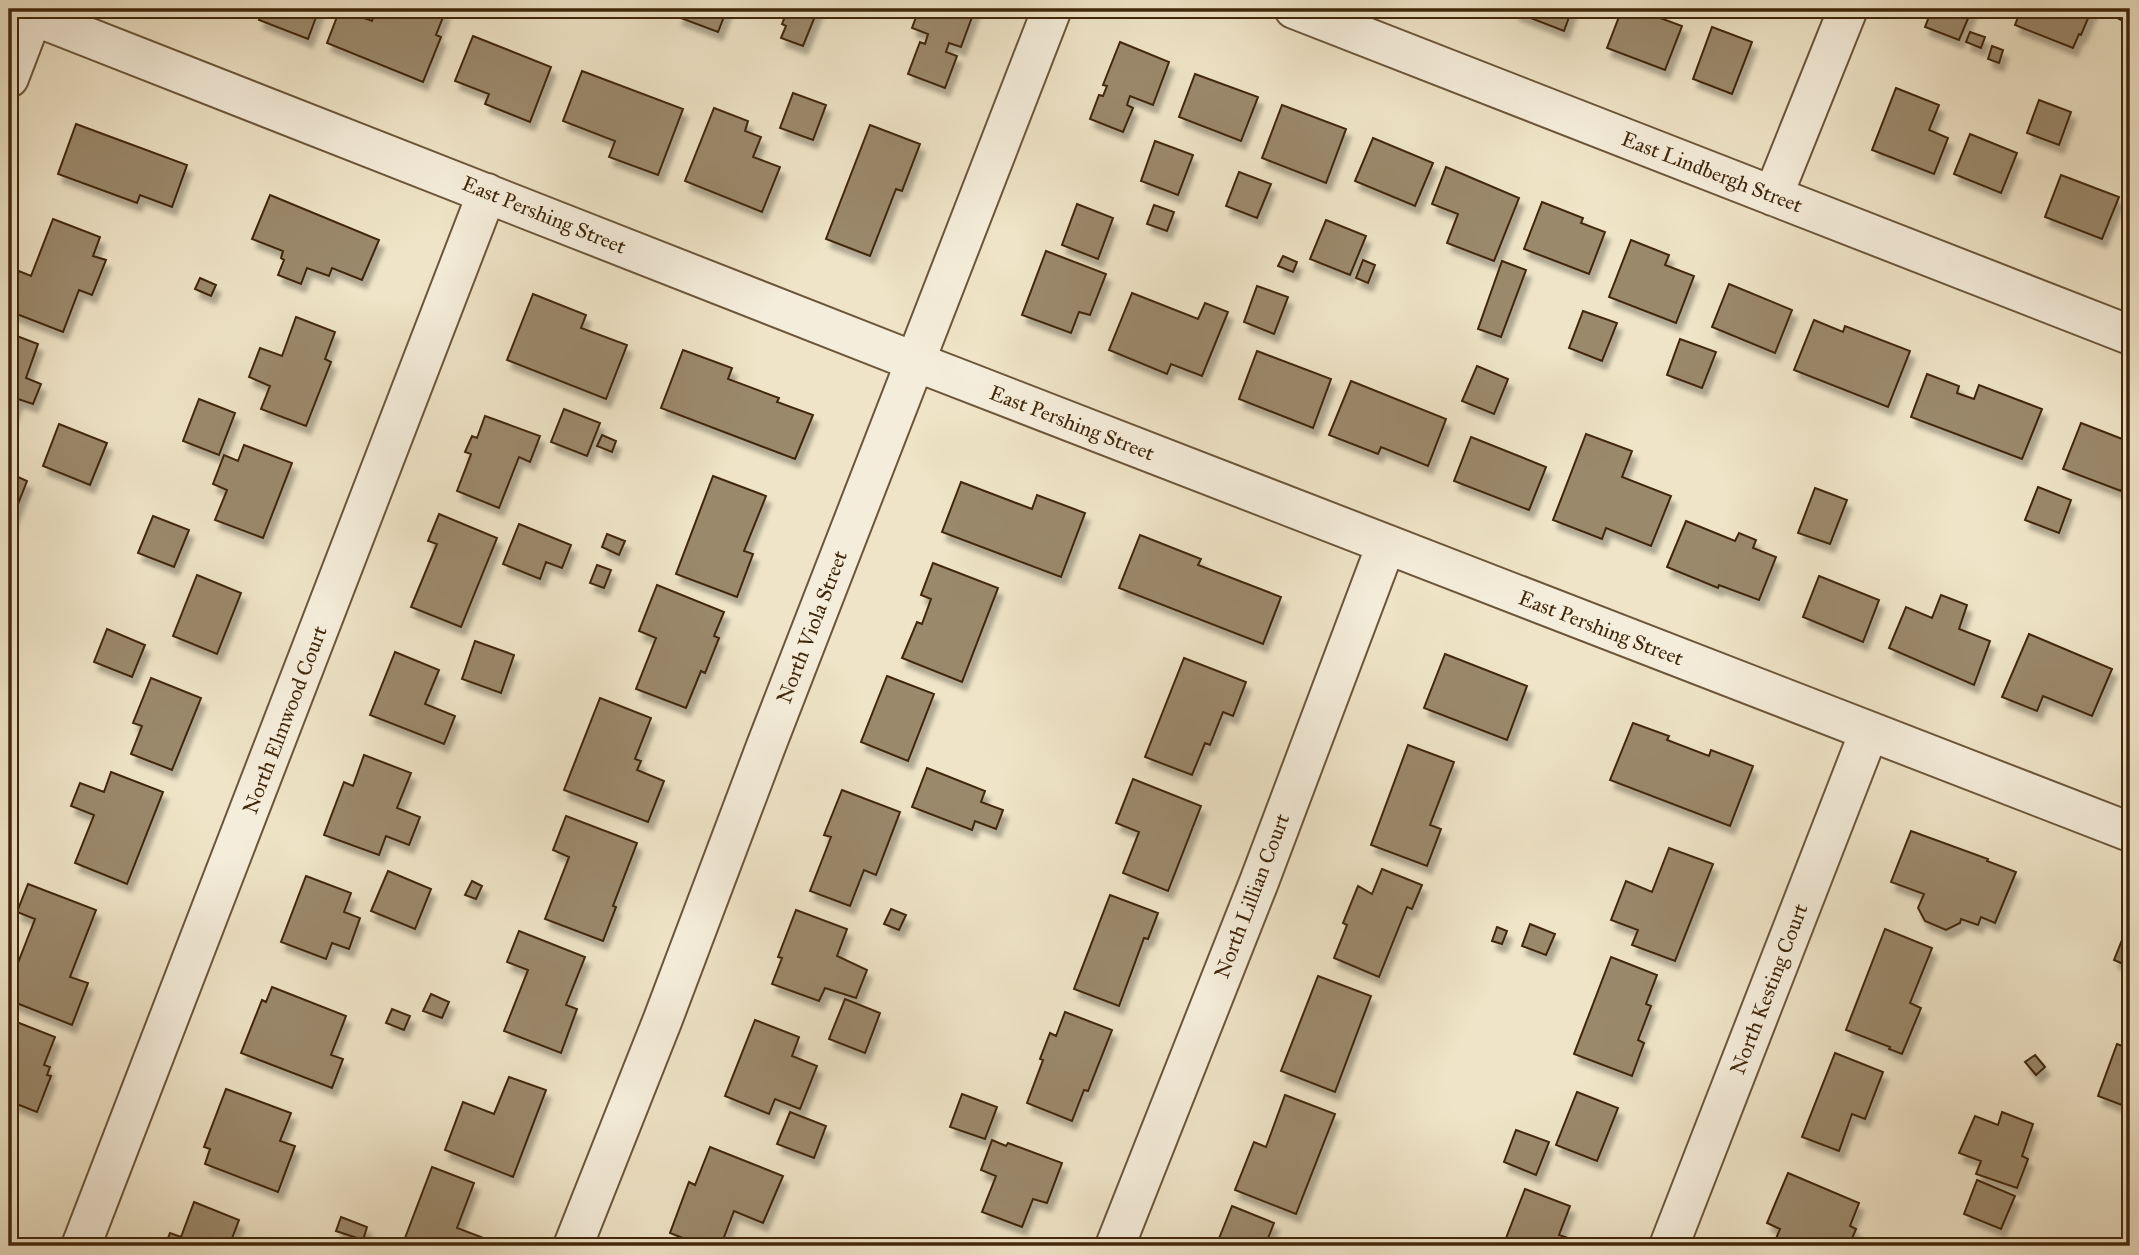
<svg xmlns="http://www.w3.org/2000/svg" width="2139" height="1255" font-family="'IM FELL Great Primer',serif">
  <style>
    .building { fill: #9b896c; stroke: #41270a; stroke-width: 2; filter: url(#shadow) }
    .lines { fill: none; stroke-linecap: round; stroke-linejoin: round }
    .minor-casing { stroke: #6c5639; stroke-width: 42 }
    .minor { stroke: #f5eddb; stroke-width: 38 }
    .labels { text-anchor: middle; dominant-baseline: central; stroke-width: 7; stroke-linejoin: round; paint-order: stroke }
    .street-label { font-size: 21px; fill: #41270a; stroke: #f5eddb }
  </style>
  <defs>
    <filter id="shadow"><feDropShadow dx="4.5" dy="8" stdDeviation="2" flood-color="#0004"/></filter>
  </defs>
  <rect width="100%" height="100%" fill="#efe4c7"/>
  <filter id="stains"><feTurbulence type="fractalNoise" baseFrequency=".00286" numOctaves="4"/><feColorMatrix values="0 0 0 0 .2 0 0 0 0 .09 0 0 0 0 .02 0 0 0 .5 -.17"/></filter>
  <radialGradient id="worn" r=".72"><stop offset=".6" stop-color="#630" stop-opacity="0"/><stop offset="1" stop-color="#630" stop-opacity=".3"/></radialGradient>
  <path class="building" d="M264,9H319L308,39L259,20Z
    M340,9L372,21L375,11L380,13L381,9H436L445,12L436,35L441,37L423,82L327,43Z
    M681,9H727L718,32L678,17Z
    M788,9H818L803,46L781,38L786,26L782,24Z
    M919,9H975L961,47L949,43L946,52L957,56L945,88L908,74L920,42L925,44L928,34L912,28Z
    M1516,9H1572L1564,31L1515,12Z
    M1622,9H1636L1682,26L1665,70L1607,48Z
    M1932,9H1972L1959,40L1925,27Z
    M2017,9H2092L2081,35L2079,34L2073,48L2015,25L2020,12Z
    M2123,9H2130V24L2119,19Z
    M1712,27L1752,42L1732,94L1693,79Z
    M1970,32L1985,37L1981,48L1966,42Z
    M473,36L551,67L530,122L485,104L489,94L455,81Z
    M1120,42L1169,62L1153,105L1130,96L1127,105L1133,108L1123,132L1090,119L1099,95L1103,96L1107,86L1103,85Z
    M1992,46L2003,50L1999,63L1988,59Z
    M582,71L683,109L658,175L609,157L615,141L563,121Z
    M1195,74L1258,97L1241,141L1179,117Z
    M1896,88L1939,105L1929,130L1948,138L1934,174L1872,150Z
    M793,93L826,105L813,140L780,128Z
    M2039,100L2071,112L2059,145L2027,133Z
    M1282,105L1346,129L1326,183L1262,158Z
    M714,108L748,121L745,131L761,137L753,157L780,167L762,212L685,181Z
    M76,124L187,165L172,207L140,195L137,203L58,174Z
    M870,125L920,144L902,191L896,189L870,256L826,239Z
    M1970,134L2017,153L2001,193L1954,174Z
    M1373,138L1433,163L1415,206L1355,181Z
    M1155,141L1193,155L1178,195L1141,181Z
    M1446,167L1519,198L1494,261L1447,243L1458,214L1432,204Z
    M1239,172L1271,184L1257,218L1226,206Z
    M2061,175L2119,197L2102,239L2045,217Z
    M270,195L379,240L362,280L332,268L329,276L307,268L301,284L278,275L284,260L281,258L283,251L252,239Z
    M1542,202L1583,218L1581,223L1605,232L1589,274L1524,249Z
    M1077,204L1113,218L1098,259L1062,245Z
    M1154,205L1174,212L1167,231L1147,224Z
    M53,219L100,237L93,256L106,260L92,295L79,290L63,332L9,311V296L19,271L31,276Z
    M1326,220L1366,236L1350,275L1310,259Z
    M1631,240L1669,255L1665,265L1694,276L1676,323L1609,297Z
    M1046,251L1106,274L1090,315L1079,312L1071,333L1022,315Z
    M1283,256L1297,262L1293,272L1278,266Z
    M1363,260L1375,265L1368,283L1356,278Z
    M1502,261L1526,270L1501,337L1478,329Z
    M200,278L216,285L211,296L195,289Z
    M1729,284L1792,310L1775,353L1712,327Z
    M1257,286L1288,297L1274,334L1244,322Z
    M1132,293L1198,319L1205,303L1228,312L1202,376L1171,364L1167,374L1109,350Z
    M533,294L586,315L581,328L627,345L606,399L507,360Z
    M1583,311L1617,323L1602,361L1569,348Z
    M296,317L335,332L325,359L331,362L306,426L261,409L270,386L249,377L260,348L282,356Z
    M1814,320L1843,332L1845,326L1910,351L1888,407L1794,370Z
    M9,333L38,344L26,378L41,384L33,404L18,399L9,423Z
    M1680,339L1716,352L1702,388L1667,375Z
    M683,350L732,368L728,379L779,398L777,402L813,415L795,459L661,408Z
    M1257,351L1331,379L1313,428L1239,399Z
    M1477,366L1508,379L1494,414L1462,401Z
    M1927,374L1959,386L1957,393L1974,399L1979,385L2042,409L2022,459L1911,417Z
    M1351,381L1446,419L1428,466L1381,447L1378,454L1329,435Z
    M199,399L235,413L219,455L183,441Z
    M564,409L600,423L587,456L551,442Z
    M485,416L540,436L530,462L519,457L499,508L457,491L471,454L465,452L472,436L477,438Z
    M2081,423L2130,442V467L2121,491L2063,469Z
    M59,424L107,443L90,485L43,466Z
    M1586,434L1632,451L1622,477L1671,496L1651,546L1606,528L1602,539L1553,520Z
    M602,435L616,441L612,452L597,446Z
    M1471,437L1546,467L1529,510L1454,481Z
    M244,445L292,463L263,538L215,520L227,490L213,484L224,455L238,461Z
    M9,473L27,481L9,527Z
    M713,476L766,496L744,551L753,554L737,597L676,574Z
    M961,482L1032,509L1037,495L1085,513L1061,577L942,532Z
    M2038,487L2071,500L2059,533L2025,520Z
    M1815,488L1847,500L1830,544L1798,533Z
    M439,514L497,538L461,627L411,607L437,544L428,541Z
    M153,516L189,530L174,567L138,553Z
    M1686,521L1735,541L1739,533L1756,540L1753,548L1776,557L1759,600L1719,585L1718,588L1667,567Z
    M519,524L571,545L562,568L546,562L540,579L503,564Z
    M607,534L625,541L619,555L602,547Z
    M1140,535L1201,559L1198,565L1281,597L1263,644L1119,588Z
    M933,563L998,588L962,682L902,658L917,622L922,624L931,599L921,595Z
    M597,565L611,570L604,588L590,583Z
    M197,575L241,593L217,654L173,636Z
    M1819,576L1879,600L1863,642L1803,617Z
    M657,585L724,612L714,636L719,638L705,673L701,671L686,708L636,689L656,638L639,631Z
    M1941,595L1967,605L1959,629L1990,641L1974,685L1889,648L1906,607L1932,618Z
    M107,629L145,645L132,677L94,662Z
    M2029,634L2112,669L2092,716L2043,696L2037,711L2002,697Z
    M475,641L514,655L501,693L462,679Z
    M395,652L439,670L425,704L455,716L444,744L370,715Z
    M1445,654L1527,686L1507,740L1424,708Z
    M1184,658L1246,682L1233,716L1223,712L1210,745L1205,743L1192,775L1145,757Z
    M887,676L934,694L908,761L861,742Z
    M151,678L201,698L172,770L131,754L142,726L133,723Z
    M600,698L651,718L635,759L641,761L637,770L664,781L648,822L564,790Z
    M1633,723L1669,736L1667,740L1709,756L1711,750L1753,766L1730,826L1610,780Z
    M1408,745L1454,762L1430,825L1441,829L1427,866L1371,845Z
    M364,755L411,773L397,808L420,817L409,845L386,836L379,855L324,835L344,782L353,786Z
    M927,768L985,791L981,802L1003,810L996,829L975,821L972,830L912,807Z
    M111,772L163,792L127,884L75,863L94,815L71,806L80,783L104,792Z
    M1133,779L1201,806L1168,891L1123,873L1139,832L1116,823Z
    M842,790L900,812L876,875L864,870L850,906L810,891L831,837L824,835Z
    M566,816L637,843L613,906L616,907L603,941L545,919L569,857L553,850Z
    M1911,831L1988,859L1987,861L2016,872L1995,923L1981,917L1978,925L1961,919L1960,923L1946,930L1925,921L1918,908L1924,894L1891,882Z
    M1669,848L1713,864L1675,961L1632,945L1638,930L1611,920L1626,881L1652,892Z
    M1382,869L1422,885L1412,909L1407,907L1379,977L1334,958L1347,925L1343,923L1358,886L1372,894Z
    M388,871L431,889L415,929L371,911Z
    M306,876L351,893L344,912L360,918L349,949L332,943L326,959L281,942Z
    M472,881L482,886L476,899L465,895Z
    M28,884L96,910L70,977L88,983L72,1025L9,1000V986L35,919L17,912Z
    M1110,895L1158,913L1148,939L1144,938L1119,1006L1074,989Z
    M891,909L906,915L899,930L884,924Z
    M796,910L847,929L837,956L867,970L856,998L825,988L819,1001L772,984L782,958L778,957Z
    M2130,920V967L2114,960Z
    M1530,924L1555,934L1546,955L1522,946Z
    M1497,927L1507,931L1502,944L1492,941Z
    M1885,929L1932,948L1910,1003L1921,1008L1902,1054L1889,1049L1890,1047L1846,1030Z
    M519,931L585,957L566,1005L577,1009L561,1053L504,1031L528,970L507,962Z
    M1611,957L1657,975L1646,1004L1651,1006L1638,1040L1644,1043L1632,1076L1574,1054Z
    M1318,976L1371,996L1335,1092L1281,1071Z
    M272,987L346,1016L331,1055L343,1059L332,1088L241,1053L262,1000L266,1002Z
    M431,994L449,1002L442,1018L423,1011Z
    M845,999L880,1013L865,1053L829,1039Z
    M392,1009L410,1016L404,1030L386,1023Z
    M1065,1012L1112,1030L1088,1091L1084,1090L1072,1121L1027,1103L1043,1060L1040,1059L1050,1033L1056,1036Z
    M9,1019L55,1037L44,1065L50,1067L47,1075L51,1076L37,1112L9,1101Z
    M755,1020L799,1037L792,1056L817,1066L800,1109L775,1099L769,1114L725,1096Z
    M2117,1044L2130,1049V1108L2098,1096Z
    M1835,1053L1883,1072L1865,1119L1852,1114L1839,1151L1802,1137Z
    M2035,1055L2045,1067L2036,1075L2025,1062Z
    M509,1077L546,1090L513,1177L445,1150L463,1102L494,1114Z
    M226,1089L291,1113L280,1141L295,1146L278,1192L205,1164L210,1149L204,1147Z
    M1577,1092L1618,1108L1597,1161L1556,1145Z
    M962,1094L997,1107L985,1139L950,1127Z
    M1285,1095L1335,1114L1296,1214L1235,1190L1254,1142L1266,1147Z
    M790,1112L826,1126L814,1158L777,1144Z
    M2002,1112L2033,1124L2022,1156L2028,1159L2017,1188L1976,1174L1981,1161L1959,1153L1975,1116L1998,1125Z
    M1516,1130L1549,1142L1536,1175L1504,1162Z
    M992,1140L1006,1146L1008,1143L1062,1163L1047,1203L1033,1199L1022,1227L982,1212L996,1176L981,1170Z
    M710,1147L783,1176L763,1223L734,1211L721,1245L711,1241L709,1246H703L670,1233L689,1182L695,1185Z
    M432,1167L474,1183L457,1228L489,1240L486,1246H402Z
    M1788,1173L1859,1203L1850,1226L1856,1229L1849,1246H1773L1780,1229L1767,1223Z
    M1977,1180L2015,1196L2001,1229L1964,1214Z
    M1525,1189L1570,1206L1559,1235L1571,1239L1568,1246H1503Z
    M194,1202L239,1220L229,1246H165L170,1233L181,1237Z
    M1232,1206L1274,1223L1265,1246H1216Z
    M341,1217L367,1227L363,1240L336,1231Z"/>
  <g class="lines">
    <g class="minor-casing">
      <path id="minor" d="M16,9L916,362L2130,832
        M1294,9L2130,335
        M9,78L33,15
        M1773,196L1848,9
        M81,1246L487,193
        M573,1246L663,1019L766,746L1052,9
        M1115,1246L1259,882L1386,545
        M1669,1246L1869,732"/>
    </g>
    <use href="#minor" class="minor"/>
  </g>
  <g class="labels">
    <g class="street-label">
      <text transform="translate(1712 172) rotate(21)">East Lindbergh Street</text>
      <text transform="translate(544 215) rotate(22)">East Pershing Street</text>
      <text transform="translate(1072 423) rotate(21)">East Pershing Street</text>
      <text transform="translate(812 627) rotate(-69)">North Viola Street</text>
      <text transform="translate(1601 628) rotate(21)">East Pershing Street</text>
      <text transform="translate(285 720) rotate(-69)">North Elmwood Court</text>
      <text transform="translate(1252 896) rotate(-69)">North Lillian Court</text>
      <text transform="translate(1769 989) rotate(-69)">North Kesting Court</text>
    </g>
  </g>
  <rect width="2139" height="1255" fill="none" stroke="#efe4c7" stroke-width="35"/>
  <rect x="10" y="10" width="2118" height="1234" fill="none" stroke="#41270a" stroke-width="3.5"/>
  <rect x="18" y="18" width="2104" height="1220" fill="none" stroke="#41270a" stroke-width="2"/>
  <rect width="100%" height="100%" filter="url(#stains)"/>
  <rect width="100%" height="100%" fill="url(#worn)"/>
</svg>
